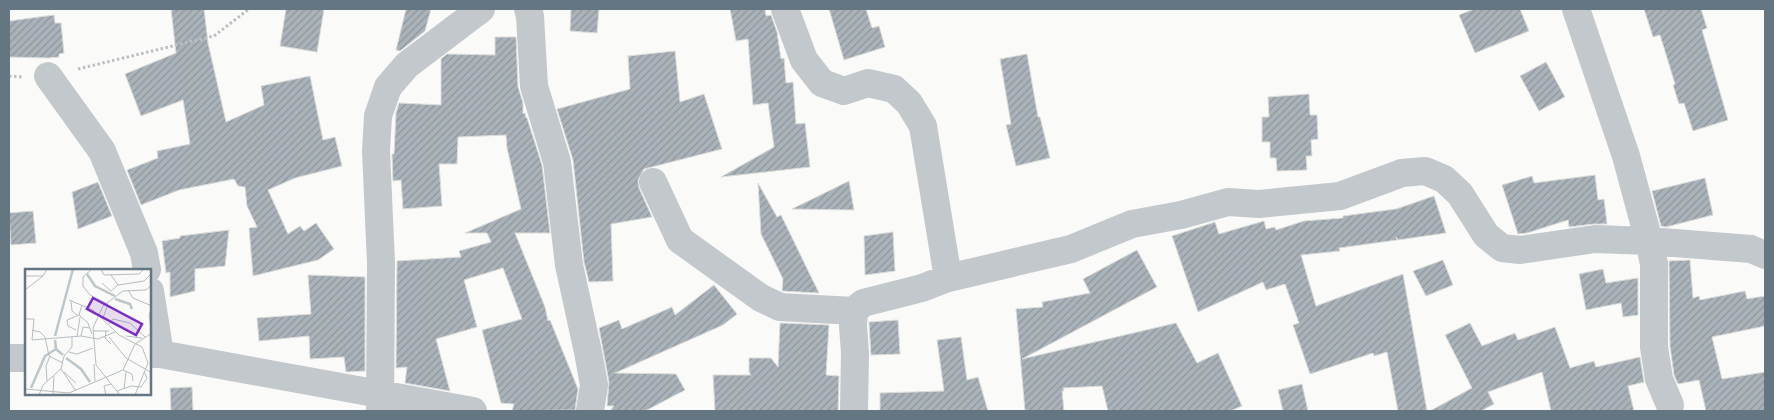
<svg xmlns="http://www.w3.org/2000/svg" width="1774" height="420" font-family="Arial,sans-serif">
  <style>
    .building { fill: url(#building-hatch); stroke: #dcdcda }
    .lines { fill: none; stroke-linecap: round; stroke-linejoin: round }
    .path { stroke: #bbbfc2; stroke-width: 3; stroke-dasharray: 2.5 2.5; stroke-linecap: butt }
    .street { stroke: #c3c8cc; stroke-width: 28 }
    .inset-river { fill: none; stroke: #bbc7cb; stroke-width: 2.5 }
    .inset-road { fill: none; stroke: #b5bdc2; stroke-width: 1 }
    .view { fill: #7b2cbf; fill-opacity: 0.15; stroke: #7b2cbf; stroke-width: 2.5 }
    .inset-edge { fill: none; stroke: #657683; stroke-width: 2.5 }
  </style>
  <defs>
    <pattern id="building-hatch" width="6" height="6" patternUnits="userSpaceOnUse" patternTransform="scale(1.25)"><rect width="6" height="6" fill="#aab3b9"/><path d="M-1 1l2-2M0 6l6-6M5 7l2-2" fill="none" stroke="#8e969c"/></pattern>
  </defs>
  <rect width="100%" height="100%" fill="#fafaf8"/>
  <path class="building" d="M171,9H204L208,43L226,122L264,105L261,86L310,76L323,140L335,137L342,166L295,178L268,190L288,234L300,226L304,231L316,223L334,249L318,260L253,276L249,228L257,227L247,206L245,187L238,186L234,179L179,190L141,205L127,170L158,158L157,151L190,144L183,100L141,116L125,74L176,53Z
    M286,9H324L317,52L280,46Z
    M406,9H431L425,31L400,51L396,50Z
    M571,9H599L597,33L570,31Z
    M730,9H765L766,16L771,15L777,32L781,59L784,58L786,83L793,82L796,124L805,123L810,167L721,177L774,147L768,103L753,105L748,39L736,41Z
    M829,9H866L872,28L879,26L885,47L844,60Z
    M1474,9H1520L1529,31L1475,53L1459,15Z
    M1644,9H1701L1707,28L1702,30L1728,120L1693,131L1684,103L1679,104L1673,85L1675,84L1660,35L1653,37Z
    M54,15L55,23H61L64,53L59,54V57L48,58L9,57V21Z
    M495,37H516L518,87L523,103V114L525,113L526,118H527L542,165L550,233H515L545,307L548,321L550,320L578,389L575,410L512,411L514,404L501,403L482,330L522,319L503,268L464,280L477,327L436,339L450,391L405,383L407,367L396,368L397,261L461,257L459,251L491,242L487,233H465L521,209L507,148L506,135L458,137L457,164H439L442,206L403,209L401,180L393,181L392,154H394L396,113L399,103L441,105V59L447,54L495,55Z
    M675,51L680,102L704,94L722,149L644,169L638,180L639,188L652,217L611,224L613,281L589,282L584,262L573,160L557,109L630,89L628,56Z
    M1027,54L1038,117H1040L1050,158L1016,166L1006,125L1011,124L1000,59Z
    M1546,62L1565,97L1539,111L1520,76Z
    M1309,94L1310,115H1317L1318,139L1311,140L1312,156H1306L1307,170L1277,171L1276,158H1270V142H1262V117H1269L1268,97Z
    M1595,175L1598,200L1604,199L1607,224H1593L1569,227L1568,220L1527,233L1518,234L1502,185L1532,176L1534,183Z
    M1705,178L1713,215L1666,227L1661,226L1652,191Z
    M849,181L854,210L792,209Z
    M98,182L112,216L78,229L72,192Z
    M758,183L777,217L781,215L819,293L782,291L783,279L761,234Z
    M1434,196L1446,233L1398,240L1396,237L1397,240L1339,248L1340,251L1301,255L1316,306L1403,274L1427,411H1398L1387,352L1374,356L1373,353L1310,374L1293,325L1299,323L1285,284L1266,290L1263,282L1198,312L1172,236L1215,222L1219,234L1264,221L1266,229L1275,227L1276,230L1304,221L1343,218V216L1396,209Z
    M33,211L36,243L11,245L9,213Z
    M229,230L225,266L195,269V291L170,297V272L166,273L162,241L180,238V236Z
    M893,232L895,271L865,275L864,236Z
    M1137,250L1157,287L1022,359L1176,323L1197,363L1218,353L1242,406L1230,411H1108L1102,386L1063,388L1064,391H1062L1064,411H1025L1016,309L1043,307L1042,302L1090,293L1083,279Z
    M1443,260L1453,285L1426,296L1413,271Z
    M1690,260L1693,298L1699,296L1700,300L1745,291L1747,299L1765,296V326L1712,337L1722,379L1765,372V411H1706L1699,380L1678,384L1674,375L1670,346L1669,261Z
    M1603,269L1606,283L1638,278V315L1623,317L1621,303L1586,310L1579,274Z
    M308,275L365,277V371L346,372L344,357L310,359L309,336L259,341L257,318L311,314Z
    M714,285L737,314L723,325L615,373L676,374L685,390L645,411H610L614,406H607L609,382L599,328L619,320L622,329L672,307L675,315Z
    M898,320L900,354L871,355L869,322Z
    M780,323L829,325L826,375L839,376L838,411H715L713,375H751L749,372V358H771L778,367Z
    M1470,323L1482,346L1515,333L1518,340L1555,327L1570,368L1594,361L1596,367L1640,357L1644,382L1628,386L1634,411H1551L1542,372L1488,392L1494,404L1481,411H1430L1472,388L1445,335Z
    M961,337L967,380L978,377L988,411H880V393L944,391L937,340Z
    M1302,384L1308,411H1283L1278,390Z
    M192,387L193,411H171L170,388Z"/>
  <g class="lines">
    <path class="path" d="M78,69L214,36L249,9
      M9,76L22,77"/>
    <path class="street" d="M528,9L530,16L534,86L557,162L569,265L588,352L594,385L590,411
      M785,9L804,60L822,83L844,91L868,83L894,89L909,103L923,126L948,278
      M1576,9L1626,156L1649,241L1654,264V347L1659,379L1670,405
      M48,76L102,151L144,253L147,270
      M653,182L680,240L761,298L780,307L854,311
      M150,291L160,354
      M150,354H160L473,411
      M9,358H26
      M380,411L381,263L376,151L378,116L388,87L407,65L481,9
      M854,411L855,353L853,326L854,311L863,303L922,288L948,278L1071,249L1132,224L1181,215L1228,202L1259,204L1340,196L1402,173L1425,171L1444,179L1460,194L1486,235L1502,248L1520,250L1595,239L1649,241L1751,249L1765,255"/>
  </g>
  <g transform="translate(25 269)">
    <rect width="126" height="126" fill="#fafaf8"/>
    <path class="inset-river" d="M62,5L70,17L90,27M90,30L105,35L107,40M30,67L48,0M30,71L31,80L38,86M41,89L56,100L65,113M6,119L20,87L31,80"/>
    <path class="inset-road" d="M67,0L58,8V17L65,26L83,35L78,49M76,0L79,6L114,5L119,0M86,6L93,16L119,12L127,4M0,7H18L22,0M77,14L86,22L93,16M0,21L18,7M103,21L108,29L127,37M44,31L68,41L94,66L117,78L123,94L110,126M46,32L47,42L52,46M57,36L54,46L63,54L67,65M127,38L124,46L127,64M0,50H9L7,71L56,67L73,70L90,63M84,55L88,50L105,54L120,68M7,61L15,63L20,68L24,87L38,94M51,61L43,57L42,51L54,46M68,62H84M81,62L80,69L86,75M56,67L58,58L65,59M101,67L117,69M47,68V78L39,87L36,100L51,122M52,68L55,48M84,68L101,89L127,104M44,83L52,85L68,79M69,95L70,112M98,101L107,105L108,112M39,103L51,114M22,112L21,97L25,87M0,120L44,124L98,101L110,75L127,64M99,120L101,103M92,122L106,117L116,118L122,109L119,102M28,125L29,106L36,100M14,126L18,116L28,107M81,126L79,117L86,115M95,126L71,96L68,59L78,37L98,22L121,21L127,16"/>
    <path class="view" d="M68,29L117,55L111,66L62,40Z"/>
    <rect width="126" height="126" class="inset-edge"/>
  </g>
  <rect width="1774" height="420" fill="none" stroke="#657683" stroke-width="20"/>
</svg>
